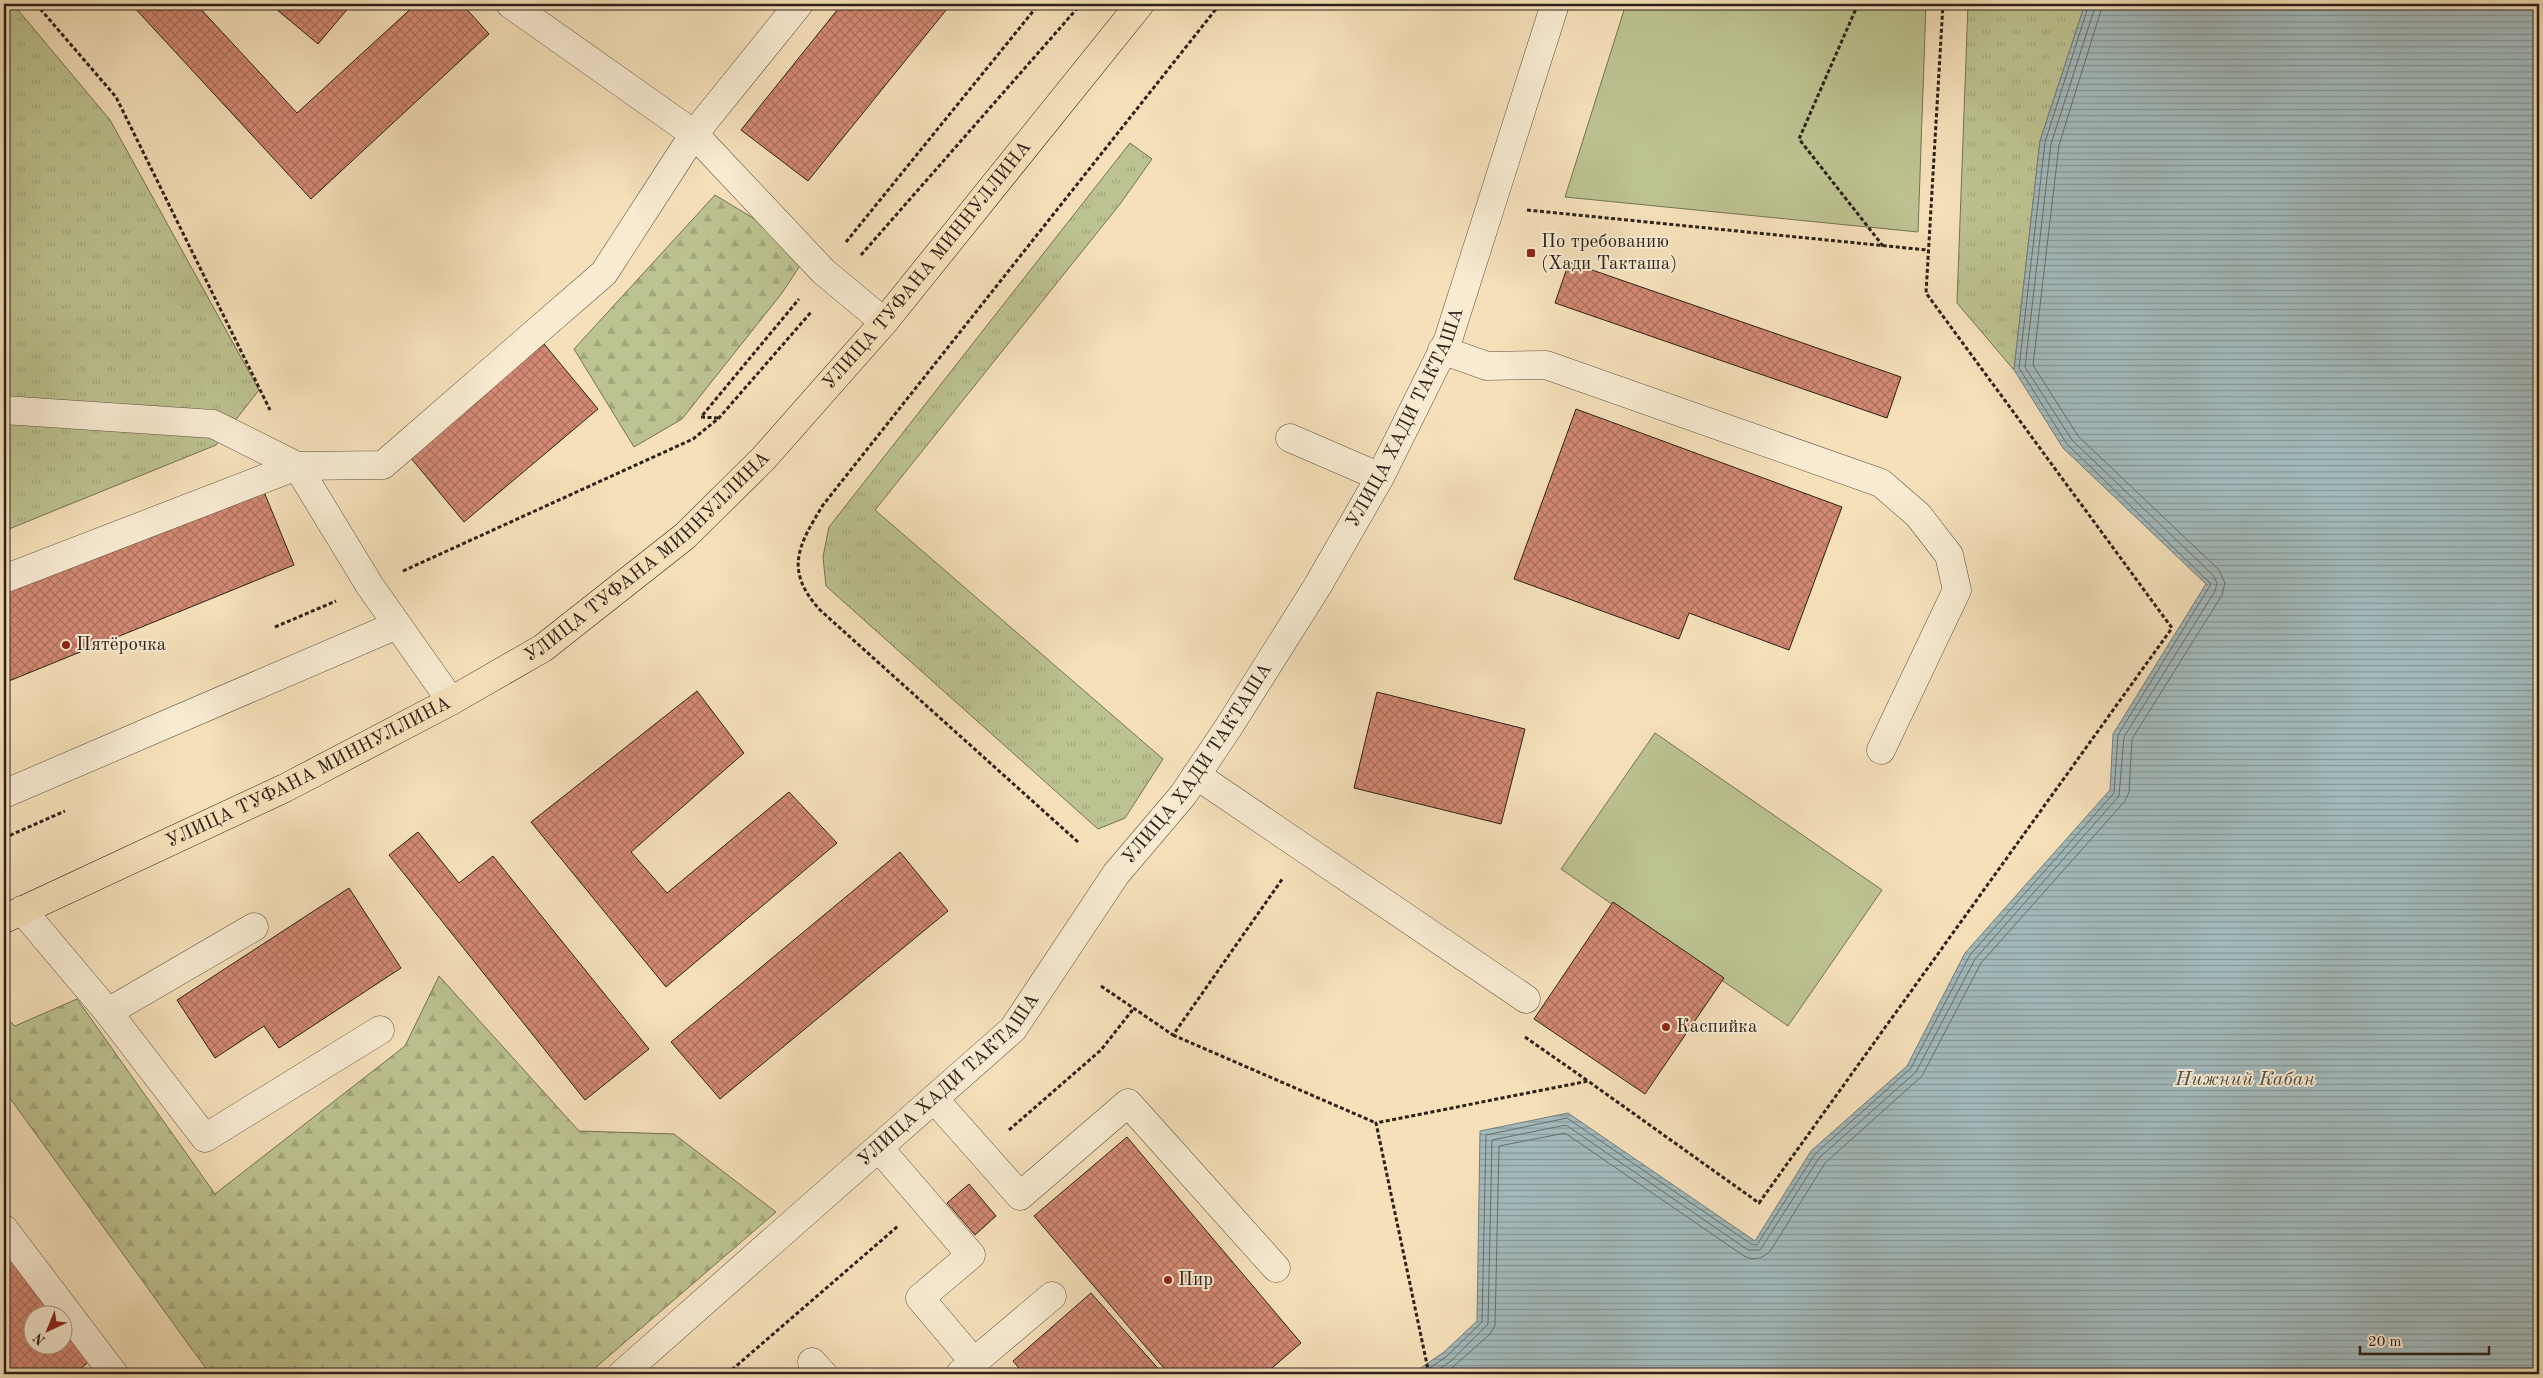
<svg xmlns="http://www.w3.org/2000/svg" width="2543" height="1378" font-family="'Old Standard TT',serif">
  <style>
    .grass { fill: url(#grass-tufts); stroke: #747254 }
    .forest { fill: url(#forest-firs); stroke: #747254 }
    .park { fill: #bcc290; stroke: #747254 }
    .water { fill: url(#water-rules); stroke: #747d7a }
    .lines { fill: none; stroke-linecap: round; stroke-linejoin: round }
    .shore { stroke: #686e6a; stroke-width: 1 }
    .building { fill: url(#building-cross-hatch); stroke: #2d2118 }
    .minor-casing { stroke: #5f5140; stroke-width: 29 }
    .major-casing { stroke: #2d2118; stroke-width: 29 }
    .path { stroke: #2d2118; stroke-width: 3; stroke-dasharray: 4 2.5; stroke-linecap: butt }
    .minor { stroke: #f8ebd2; stroke-width: 28 }
    .major { stroke: #f5e0ba; stroke-width: 28 }
    .poi-dot { fill: #8f2418; stroke: #f8ebd2; stroke-width: 2 }
    .labels { text-anchor: middle; dominant-baseline: central; stroke-width: 4; stroke-linejoin: round; paint-order: stroke }
    .poi-label { font-size: 19px; fill: #2d2118; stroke: #f8ebd2; text-anchor: start }
    .street-label { font-size: 19px; fill: #2d2118; stroke: #f8ebd2 }
    .water-label { font-size: 20px; font-style: italic; fill: #504f49; stroke: #f8ebd2 }
  </style>
  <defs>
    <pattern id="grass-tufts" width="24" height="20" patternUnits="userSpaceOnUse" patternTransform="scale(1.25)"><rect width="24" height="20" fill="#bcc290"/><path d="M3 7l-1-3M5 7V3M7 7l1-3M15 17l-1-3M17 17v-4M19 17l1-3" fill="none" stroke="#a2a67b"/></pattern>
    <pattern id="forest-firs" width="22" height="20" patternUnits="userSpaceOnUse" patternTransform="scale(1.25)"><rect width="22" height="20" fill="#bcc290"/><path d="M5 1l3.5 6h-7zM16 11l3.5 6h-7z" fill="#a2a67b"/></pattern>
    <pattern id="water-rules" width="6" height="5" patternUnits="userSpaceOnUse" patternTransform="scale(1.25)"><rect width="6" height="5" fill="#a3babc"/><path d="M0 2.5h6" fill="none" stroke="#859798"/></pattern>
    <pattern id="building-cross-hatch" width="8" height="8" patternUnits="userSpaceOnUse" patternTransform="scale(1.25)"><rect width="8" height="8" fill="#d38973"/><path d="M0 0l8 8M0 8l8-8" fill="none" stroke="#ac705d"/></pattern>
  </defs>
  <rect width="100%" height="100%" fill="#f5e0ba"/>
  <filter id="stains"><feTurbulence type="fractalNoise" baseFrequency=".004" numOctaves="4"/><feColorMatrix values="0 0 0 0 .2 0 0 0 0 .09 0 0 0 0 .02 0 0 0 .5 -.17"/></filter>
  <radialGradient id="worn" r=".72"><stop offset=".6" stop-color="#630" stop-opacity="0"/><stop offset="1" stop-color="#630" stop-opacity=".3"/></radialGradient>
  <path class="grass" d="M4,4H13L110,120L259,390L216,445L4,531Z
    M1968,4H2085L2040,141L2014,370L1957,303Z
    M1130,143L1152,159L1120,204L875,510L1163,759L1125,818L1098,829L826,586L823,557L829,527Z"/>
  <path class="forest" d="M715,195L809,252L782,293L682,419L634,447L574,349Z
    M439,976L579,1131L674,1134L776,1212L588,1374H210L4,1090V1016L15,1026L77,999L215,1194L405,1046Z"/>
  <path class="park" d="M1626,4H1926L1918,232L1565,197Z
    M1655,733L1882,890L1788,1026L1561,869Z"/>
  <path class="water" d="M2085,4H2539V1374H1412L1444,1352L1477,1321L1480,1131L1568,1113L1755,1241L1811,1151L1907,1066L1965,953L2110,790L2113,734L2206,584L2063,448L2014,370L2040,141Z"/>
  <g class="lines">
    <path class="shore" d="M1421,1374L1447,1356L1482,1322L1486,1135L1567,1118L1751,1244L1757,1245L1815,1154L1911,1068L1970,955L2114,793L2118,735L2211,584L2067,444L2019,368L2045,142L2089,4
      M1432,1374L1451,1361L1488,1324L1492,1140L1566,1125L1748,1250H1760L1819,1158L1916,1072L1975,959L2119,796L2124,737L2215,591L2217,583L2213,575L2072,440L2025,367L2051,144L2096,4
      M1445,1374L1489,1335L1495,1326L1499,1146L1565,1133L1744,1256C1754,1261 1763,1259 1771,1250L1825,1163L1922,1076L1981,963L2125,801L2129,792L2132,739L2222,595L2225,583L2219,570L2078,436L2033,365L2059,145L2103,4"/>
  </g>
  <path class="building" d="M131,4H196L297,113L416,4H462L489,34L311,199Z
    M270,4H347L350,6L318,44Z
    M842,4H951L808,181L741,130Z
    M1569,262L1901,377L1887,418L1555,303Z
    M544,344L598,409L464,522L410,457Z
    M1576,409L1842,507L1789,650L1689,613L1679,639L1514,579Z
    M262,487L294,565L4,683V592Z
    M697,691L744,753L631,852L667,893L789,792L837,843L666,987L531,822Z
    M1377,692L1525,729L1501,824L1354,788Z
    M418,832L459,883L493,856L649,1049L585,1100L389,855Z
    M900,852L948,911L720,1099L671,1042Z
    M349,888L401,968L279,1048L264,1026L215,1058L177,1000Z
    M1613,902L1724,978L1645,1094L1534,1019Z
    M1127,1137L1301,1343L1265,1374H1169L1034,1216Z
    M969,1184L996,1216L975,1235L947,1203Z
    M4,1253L62,1316H32V1346H62V1316L97,1354L75,1374H4Z
    M1091,1293L1163,1374H1024L1013,1361Z"/>
  <g class="lines">
    <g class="minor-casing">
      <g id="minor">
        <path d="M510,4L694,134L823,271L884,322"/>
        <path d="M1442,350L1487,366L1546,365L1881,483L1918,515L1949,555L1957,590L1881,750"/>
        <path d="M4,410L213,424L297,466L383,465L604,273L694,134L799,4"/>
        <path d="M1290,438L1380,477"/>
        <path d="M4,579L297,466L370,586L451,701"/>
        <path d="M1196,775L1526,999"/>
        <path d="M4,794L397,625"/>
        <path d="M22,910L108,1012L205,1138L380,1030"/>
        <path d="M108,1012L254,927"/>
        <path d="M935,1100L1020,1196L1128,1103L1276,1268"/>
        <path d="M879,1148L971,1255L920,1298L974,1362L960,1374"/>
        <path d="M4,1229L114,1374"/>
        <path d="M812,1362L823,1374"/>
        <path d="M974,1362L1052,1296"/>
        <path id="s1" d="M622,1374L1013,1029L1116,874L1183,795L1228,728L1317,587L1380,477L1448,340L1555,4"/>
      </g>
    </g>
    <g class="major-casing">
      <g id="major">
        <path id="s2" d="M4,919L285,788L451,701L543,648L685,536L763,459L884,322L1140,4"/>
      </g>
    </g>
    <path class="path" d="M36,4L116,97L270,410
      M1858,4L1799,139L1883,246
      M1527,210L1927,250
      M846,242L1039,4
      M861,255L1081,4
      M718,418L701,417L799,299
      M403,571L693,439L719,418L812,311
      M275,627L336,601
      M4,838L65,811
      M1078,842L820,610C784,570 798,546 823,505L1220,4
      M1101,986L1173,1035L1283,878
      M1173,1035L1376,1123
      M1525,1037L1588,1081
      M1009,1130L1101,1050L1134,1008
      M727,1374L898,1226
      M1429,1374L1376,1123L1588,1081L1759,1203L2172,628L1926,293L1943,4"/>
    <use href="#minor" class="minor"/>
    <use href="#major" class="major"/>
  </g>
  <g class="poi-dot">
    <rect x="1526" y="248" width="10" height="10" rx="2.5"/>
    <circle cx="66" cy="645" r="5"/>
    <circle cx="1666" cy="1027" r="5"/>
    <circle cx="1168" cy="1280" r="5"/>
  </g>
  <g class="labels">
    <g class="poi-label">
      <text x="1541" y="242">По требованию<tspan x="1541" dy="22">(Хади Такташа)</tspan></text>
      <text x="76" y="645">Пятёрочка</text>
      <text x="1676" y="1027">Каспийка</text>
      <text x="1178" y="1280">Пир</text>
    </g>
    <g class="street-label">
      <text stroke="none"><textPath href="#s2" startOffset="1148">УЛИЦА ТУФАНА МИННУЛЛИНА</textPath></text>
      <text stroke="none"><textPath href="#s1" startOffset="1250">УЛИЦА ХАДИ ТАКТАША</textPath></text>
      <text stroke="none"><textPath href="#s2" startOffset="742">УЛИЦА ТУФАНА МИННУЛЛИНА</textPath></text>
      <text stroke="none"><textPath href="#s1" startOffset="845">УЛИЦА ХАДИ ТАКТАША</textPath></text>
      <text stroke="none"><textPath href="#s2" startOffset="338">УЛИЦА ТУФАНА МИННУЛЛИНА</textPath></text>
      <text stroke="none"><textPath href="#s1" startOffset="440">УЛИЦА ХАДИ ТАКТАША</textPath></text>
    </g>
    <g class="water-label">
      <text x="2245" y="1080">Нижний Кабан</text>
    </g>
  </g>
  <rect width="2543" height="1378" fill="none" stroke="#f5e0ba" stroke-width="20"/>
  <rect x="5" y="5" width="2533" height="1368" fill="none" stroke="#2d2118" stroke-width="2.5"/>
  <rect x="10" y="10" width="2523" height="1358" fill="none" stroke="#2d2118"/>
  <g transform="translate(48 1330) rotate(224)"><circle r="24" fill="#f8ebd2" stroke="#a79a88"/>
  <path d="M0-4L9 19L0 12L-9 19Z" fill="#8f2418"/>
  <text y="-8" font-size="14" font-weight="bold" text-anchor="middle" fill="#2d2118">N</text>
  </g>
  <path d="M2360 1346v8h129v-8" fill="none" stroke="#2d2118" stroke-width="2.5"/>
  <text x="2368" y="1346" font-size="15" fill="#2d2118" stroke="#f8ebd2" stroke-width="4" paint-order="stroke">20 m</text>
  <rect width="100%" height="100%" filter="url(#stains)"/>
  <rect width="100%" height="100%" fill="url(#worn)"/>
</svg>
